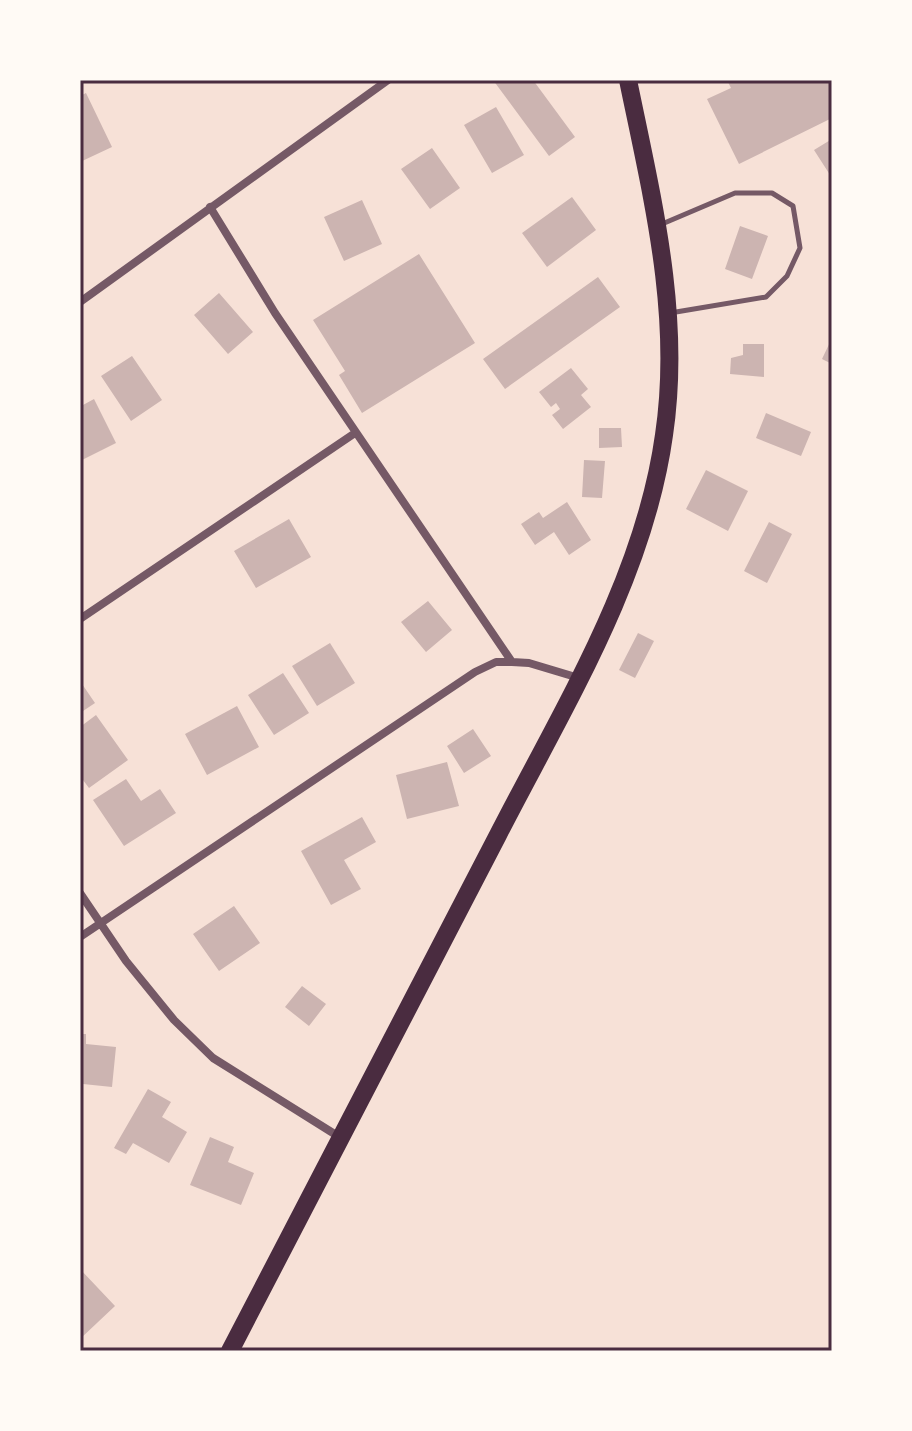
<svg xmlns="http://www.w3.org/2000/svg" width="912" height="1431" font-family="'Titillium Web',sans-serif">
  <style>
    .building { fill: #ccb4b1 }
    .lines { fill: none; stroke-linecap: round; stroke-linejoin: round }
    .service { stroke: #755966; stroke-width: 5 }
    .minor { stroke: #755966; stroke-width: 8 }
    .primary { stroke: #4a2c40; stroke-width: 18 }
    .neatline { fill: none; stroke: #4a2c40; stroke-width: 3 }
  </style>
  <rect width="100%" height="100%" fill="#f7e1d7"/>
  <path class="building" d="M493,80H533L575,137L549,156Z
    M727,80H832V118L739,164L707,99L731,88Z
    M86,93L112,147L80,162V96Z
    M496,107L524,155L492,173L464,125Z
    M832,139V178L814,150Z
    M432,148L460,188L430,209L401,169Z
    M572,197L596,230L547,267L522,233Z
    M362,200L382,244L344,261L324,217Z
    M740,226L768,236L752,279L725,269Z
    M419,254L475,343L362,413L339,375L345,371L313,320Z
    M598,277L620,307L505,389L483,359Z
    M219,293L253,332L228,354L194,315Z
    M832,338V364L822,359Z
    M743,344H764V377L730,374L731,358L743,355Z
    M132,356L162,400L131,421L101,376Z
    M571,368L588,389L581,395L591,407L563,429L552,415L560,409L556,403L551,407L539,392Z
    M80,399L83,405L94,399L116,443L80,461Z
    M766,413L811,432L801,456L756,438Z
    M599,428H621L622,447L599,448Z
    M584,460L605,461L602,498L582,497Z
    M706,470L748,491L728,531L686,509Z
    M567,502L591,540L569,555L554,532L535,545L521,524L539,512L543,518Z
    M289,519L311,557L256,588L234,551Z
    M769,522L792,534L767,583L744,571Z
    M428,601L452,630L426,652L401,622Z
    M638,633L654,641L635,678L619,670Z
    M330,643L355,683L317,706L292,666Z
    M283,673L309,713L274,735L248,695Z
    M80,681L95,703L80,713Z
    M237,706L259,747L207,775L185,734Z
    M96,715L128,760L89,788L80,776V727Z
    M473,729L491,756L464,773L447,746Z
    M447,762L459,806L407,819L396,775Z
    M126,779L141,801L160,789L176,813L124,846L93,800Z
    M362,817L376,842L344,860L361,889L331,905L301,851Z
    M234,906L260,943L219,971L193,934Z
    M302,986L326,1004L309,1026L285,1007Z
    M80,1034H86V1044L116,1047L112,1087L83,1084L80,1091Z
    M148,1089L171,1102L162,1117L187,1132L169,1163L133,1143L126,1154L114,1148Z
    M210,1137L234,1147L228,1162L254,1173L241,1205L190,1185Z
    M80,1269L115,1306L80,1339Z"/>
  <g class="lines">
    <path class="service" d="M662,224L735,193H772L793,206L800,248L787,276L766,297L670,313"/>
    <path class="minor" d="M210,207L275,313L512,662L529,663L579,678
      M80,302L388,80
      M80,619L355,433
      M80,893L126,961L174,1020L213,1058L341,1138
      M80,937L475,672L496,662H512"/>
    <path class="primary" d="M230,1351C320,1180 409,1008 498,835C563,708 644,579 664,435C682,315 652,197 628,80"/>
  </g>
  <rect width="912" height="1431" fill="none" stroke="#fffaf5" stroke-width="164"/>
  <rect x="82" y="82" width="748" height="1267" class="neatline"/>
</svg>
